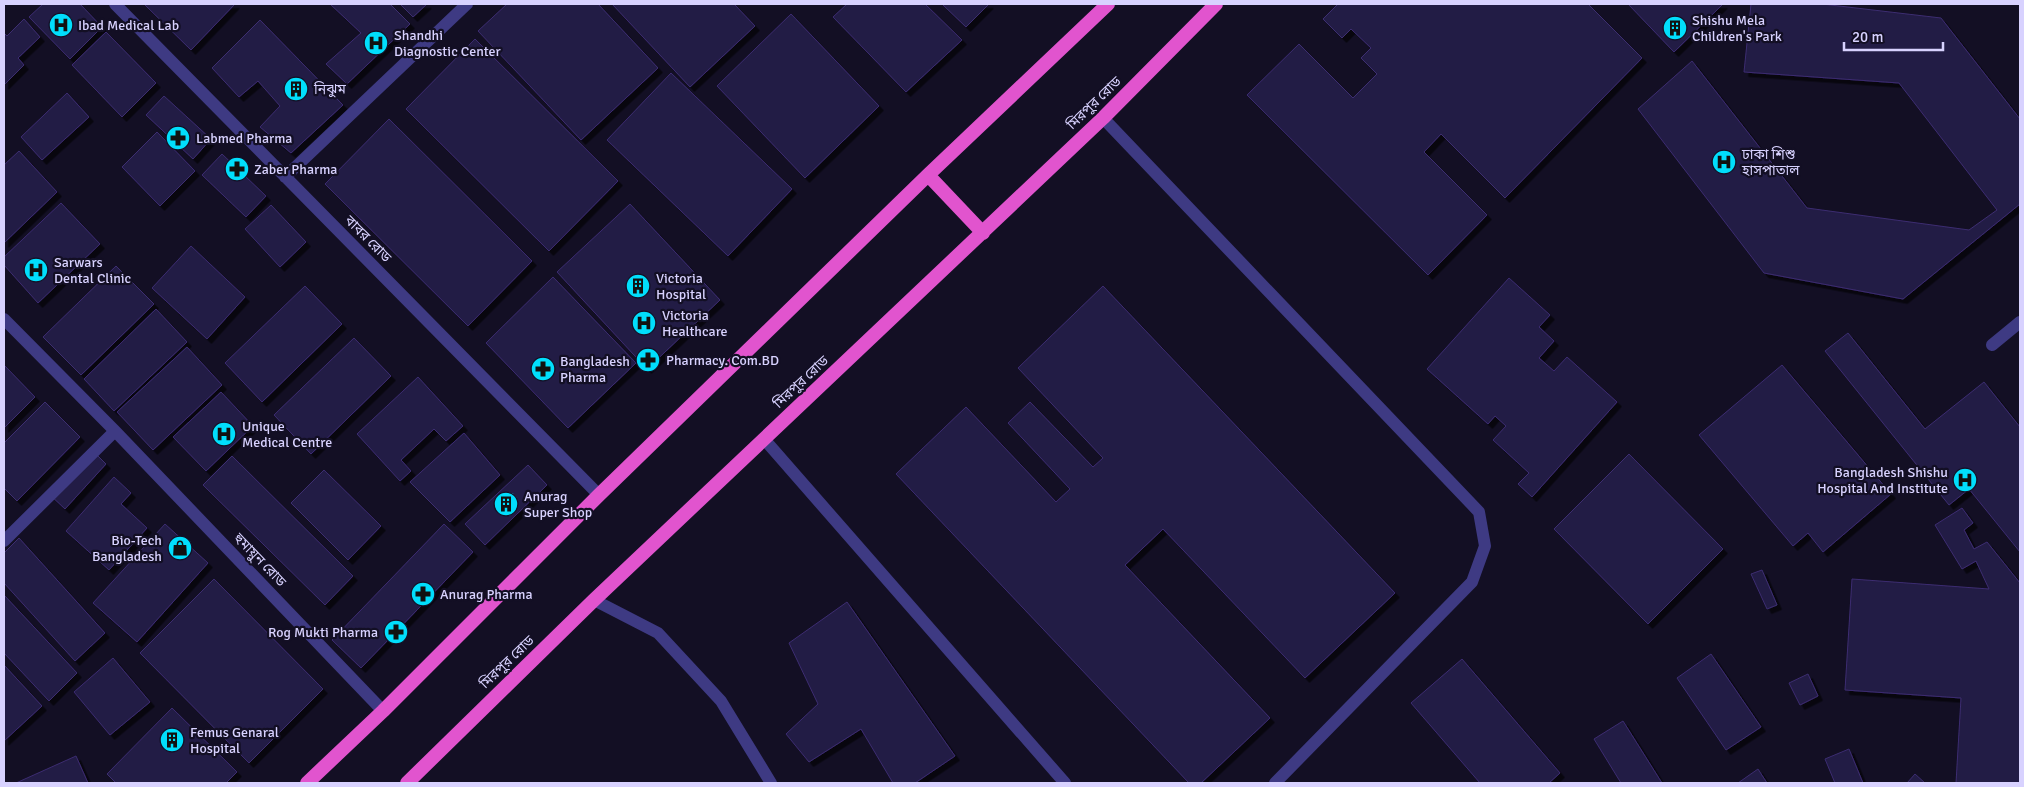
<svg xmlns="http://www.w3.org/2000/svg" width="2024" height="787" font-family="Signika,'Noto Sans Bengali',sans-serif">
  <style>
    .building { fill: #241b45; stroke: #3c2d71; filter: url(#shadow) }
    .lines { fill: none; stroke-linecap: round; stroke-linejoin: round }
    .service { stroke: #3e3a83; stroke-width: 12 }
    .minor { stroke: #3e3a83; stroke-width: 12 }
    .trunk { stroke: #e154ce; stroke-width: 14 }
    .labels { text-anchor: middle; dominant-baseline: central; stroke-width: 4.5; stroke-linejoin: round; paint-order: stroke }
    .poi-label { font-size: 14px; fill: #d8d2ff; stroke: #130f24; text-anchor: start }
    .street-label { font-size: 14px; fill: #d8d2ff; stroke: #130f24 }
  </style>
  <defs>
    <filter id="shadow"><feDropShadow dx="4.5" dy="4.5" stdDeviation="0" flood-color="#0009"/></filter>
  </defs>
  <rect width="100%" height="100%" fill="#130f24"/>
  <path class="building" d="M43,4H80L102,27L70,59L29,17Z
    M144,4H235L191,50Z
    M330,4H390L410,24L347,84L326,64L361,33Z
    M400,4H427L413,17Z
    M507,4H598L658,68L581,140L478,31Z
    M612,4H734L755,26L690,87Z
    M847,4H925L962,40L906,92L833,17Z
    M942,4H989L966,27Z
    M1338,4H1588L1642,58L1505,198L1441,134L1424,152L1487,215L1428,275L1247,95L1299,44L1353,98L1377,74L1361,58L1371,48L1351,29L1342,38L1323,19Z
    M1628,4H1723L1674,52Z
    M1751,4H1822L1941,18L2020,119V204L1903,299L1764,273L1638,109L1692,61L1807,208L1969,230L1997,210L1899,83L1744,72Z
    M791,14L879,106L805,178L717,86Z
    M24,19L40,37L18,58L24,65L4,85V33L7,36Z
    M260,20L343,105L291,153L260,127L280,106L258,81L239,97L212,68Z
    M106,32L156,83L122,117L72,65Z
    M475,39L618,181L549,251L406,109Z
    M671,73L792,189L728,256L607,140Z
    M67,93L89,117L42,160L21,137Z
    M164,96L211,139L193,159L146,115Z
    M389,119L532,261L468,326L325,184Z
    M157,132L195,171L160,206L122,167Z
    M19,151L57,192L4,243V165Z
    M222,154L266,196L246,217L202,175Z
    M61,203L100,244L38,303L4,265V257Z
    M630,204L720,300L647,369L557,272Z
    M271,205L306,242L280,267L245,229Z
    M191,246L245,297L207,339L152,288Z
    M116,266L154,304L81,375L43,337Z
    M553,277L636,363L568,428L486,343Z
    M1509,278L1550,315L1539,327L1554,341L1539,358L1554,371L1567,357L1617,402L1532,497L1518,484L1529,473L1493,440L1506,426L1495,416L1488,424L1427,369Z
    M305,286L342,324L262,402L225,363Z
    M1103,286L1395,593L1305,678L1163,529L1125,565L1270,718L1201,783H1189L896,474L966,407L1056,502L1070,489L1008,423L1030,402L1093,467L1103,458L1018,368Z
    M156,309L187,342L114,411L84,379Z
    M1848,333L1925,429L1984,382L2020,427V552L1969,489L1949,505L1825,351Z
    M354,338L391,376L311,454L274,415Z
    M187,347L222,385L153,450L117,412Z
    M4,365L35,397L4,428Z
    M1782,365L1891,494L1823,552L1808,533L1793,546L1699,435Z
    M418,377L463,426L446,441L434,429L401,460L411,471L400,481L357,434Z
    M221,392L253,426L206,471L173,437Z
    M45,402L80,437L17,501L4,488V443Z
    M464,433L500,475L450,522L410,482Z
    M90,448L106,464L65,509L48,493Z
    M1629,454L1723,549L1648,624L1554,529Z
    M232,456L353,576L325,605L203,485Z
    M528,465L547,485L485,545L465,524Z
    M324,470L381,526L348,560L291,503Z
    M114,477L131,493L121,504L147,528L109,570L66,531Z
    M1962,508L1973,523L1964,530L1974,549L1987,542L2020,583V783H1956L1961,698L1845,690L1852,579L1989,589L1976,561L1962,569L1935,525Z
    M165,524L208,563L137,642L93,603Z
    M444,524L473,552L361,668L332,640Z
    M19,538L105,633L75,661L4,583V553Z
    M1762,570L1777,605L1767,609L1751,574Z
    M214,579L323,689L249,763L140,653Z
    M4,595L77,673L49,701L4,653Z
    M847,602L955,756L915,783H893L861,729L809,762L786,734L818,704L789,643Z
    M1711,654L1761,727L1726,750L1677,678Z
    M113,658L150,702L110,735L74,692Z
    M1462,659L1560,773L1549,783H1480L1411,703Z
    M4,665L42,706L4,741Z
    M1808,674L1818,696L1800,705L1789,683Z
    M172,708L237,772L226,783H116L107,774Z
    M1623,721L1662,783H1621L1594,739Z
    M1849,749L1863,783H1835L1825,759Z
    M76,756L88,783H16Z
    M1758,769L1767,783H1738Z
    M1915,774L1925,783H1907Z"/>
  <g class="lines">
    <path class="service" d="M1103,118L1479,512L1485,546L1472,582L1275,783
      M1992,345L2020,322
      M764,439L1065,783
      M594,600L658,633L721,701L771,783"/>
    <path class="minor" d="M115,4L599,495
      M285,177L467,4
      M4,319L115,431L383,711
      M4,541L115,431"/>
    <path class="trunk" d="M928,175L983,233
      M307,783L383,711L599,495L928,175L1108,4
      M407,783L594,600L1103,118L1216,4"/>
  </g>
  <defs>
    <g id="hospital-disc" transform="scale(1.25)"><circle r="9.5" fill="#01defc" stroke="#130f24"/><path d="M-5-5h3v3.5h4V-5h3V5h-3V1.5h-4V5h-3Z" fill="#111"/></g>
    <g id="building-disc" transform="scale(1.25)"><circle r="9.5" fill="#01defc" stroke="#130f24"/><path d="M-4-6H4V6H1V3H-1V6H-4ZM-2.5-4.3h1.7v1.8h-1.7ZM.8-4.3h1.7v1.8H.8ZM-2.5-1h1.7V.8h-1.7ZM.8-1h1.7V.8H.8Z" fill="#111"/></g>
    <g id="pharmacy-disc" transform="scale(1.25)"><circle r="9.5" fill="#01defc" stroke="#130f24"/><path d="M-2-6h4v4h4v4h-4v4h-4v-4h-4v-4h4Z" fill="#111"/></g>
    <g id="shop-disc" transform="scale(1.25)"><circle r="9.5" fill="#01defc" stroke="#130f24"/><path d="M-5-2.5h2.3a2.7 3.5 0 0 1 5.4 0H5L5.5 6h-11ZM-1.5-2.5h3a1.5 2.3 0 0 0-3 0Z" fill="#111"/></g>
  </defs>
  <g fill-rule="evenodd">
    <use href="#hospital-disc" x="61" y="25"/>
    <use href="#building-disc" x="1675" y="28"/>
    <use href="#hospital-disc" x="376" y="43"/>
    <use href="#building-disc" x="296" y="89"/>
    <use href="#pharmacy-disc" x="178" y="138"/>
    <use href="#hospital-disc" x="1724" y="162"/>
    <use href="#pharmacy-disc" x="237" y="169"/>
    <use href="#hospital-disc" x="36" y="270"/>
    <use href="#building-disc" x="638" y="286"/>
    <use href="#hospital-disc" x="644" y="323"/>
    <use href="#pharmacy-disc" x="648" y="360"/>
    <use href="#pharmacy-disc" x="543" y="369"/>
    <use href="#hospital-disc" x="224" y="434"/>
    <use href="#hospital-disc" x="1965" y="480"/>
    <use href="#building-disc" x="506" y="504"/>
    <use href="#shop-disc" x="180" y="548"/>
    <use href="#pharmacy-disc" x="423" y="594"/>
    <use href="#pharmacy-disc" x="396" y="632"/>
    <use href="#building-disc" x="172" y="740"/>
  </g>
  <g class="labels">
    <g class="poi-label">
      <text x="1692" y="20">Shishu Mela<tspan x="1692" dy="16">Children's Park</tspan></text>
      <text x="78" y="25">Ibad Medical Lab</text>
      <text x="394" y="35">Shandhi<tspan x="394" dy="16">Diagnostic Center</tspan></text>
      <text x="314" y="89">নিঝুম</text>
      <text x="196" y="138">Labmed Pharma</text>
      <text x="1742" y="154">ঢাকা শিশু<tspan x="1742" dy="16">হাসপাতাল</tspan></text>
      <text x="254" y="169">Zaber Pharma</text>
      <text x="54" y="262">Sarwars<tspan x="54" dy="16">Dental Clinic</tspan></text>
      <text x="656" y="278">Victoria<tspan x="656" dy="16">Hospital</tspan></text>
      <text x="662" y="315">Victoria<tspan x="662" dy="16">Healthcare</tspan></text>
      <text x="666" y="360">Pharmacy. Com.BD</text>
      <text x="560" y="361">Bangladesh<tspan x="560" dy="16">Pharma</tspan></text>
      <text x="242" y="426">Unique<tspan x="242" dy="16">Medical Centre</tspan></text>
      <text x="1948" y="472" text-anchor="end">Bangladesh Shishu<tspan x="1948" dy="16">Hospital And Institute</tspan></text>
      <text x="524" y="496">Anurag<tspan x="524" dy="16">Super Shop</tspan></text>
      <text x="162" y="540" text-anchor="end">Bio-Tech<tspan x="162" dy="16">Bangladesh</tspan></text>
      <text x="440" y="594">Anurag Pharma</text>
      <text x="378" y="632" text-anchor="end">Rog Mukti Pharma</text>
      <text x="190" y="732">Femus Genaral<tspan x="190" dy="16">Hospital</tspan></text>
    </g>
    <g class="street-label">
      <text transform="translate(1094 103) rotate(-44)">মিরপুর রোড</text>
      <text transform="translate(368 239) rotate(45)">বাবর রোড</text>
      <text transform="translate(801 382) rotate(-43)">মিরপুর রোড</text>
      <text transform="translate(260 560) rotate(46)">হুমায়ুন রোড</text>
      <text transform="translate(507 662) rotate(-44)">মিরপুর রোড</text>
    </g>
  </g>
  <rect width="2024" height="787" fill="none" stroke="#d8d2ff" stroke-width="10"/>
  <path d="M1844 42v8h99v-8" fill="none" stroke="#d8d2ff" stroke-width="2.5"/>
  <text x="1852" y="42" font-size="15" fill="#d8d2ff" stroke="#130f24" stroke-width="4" paint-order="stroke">20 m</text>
</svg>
